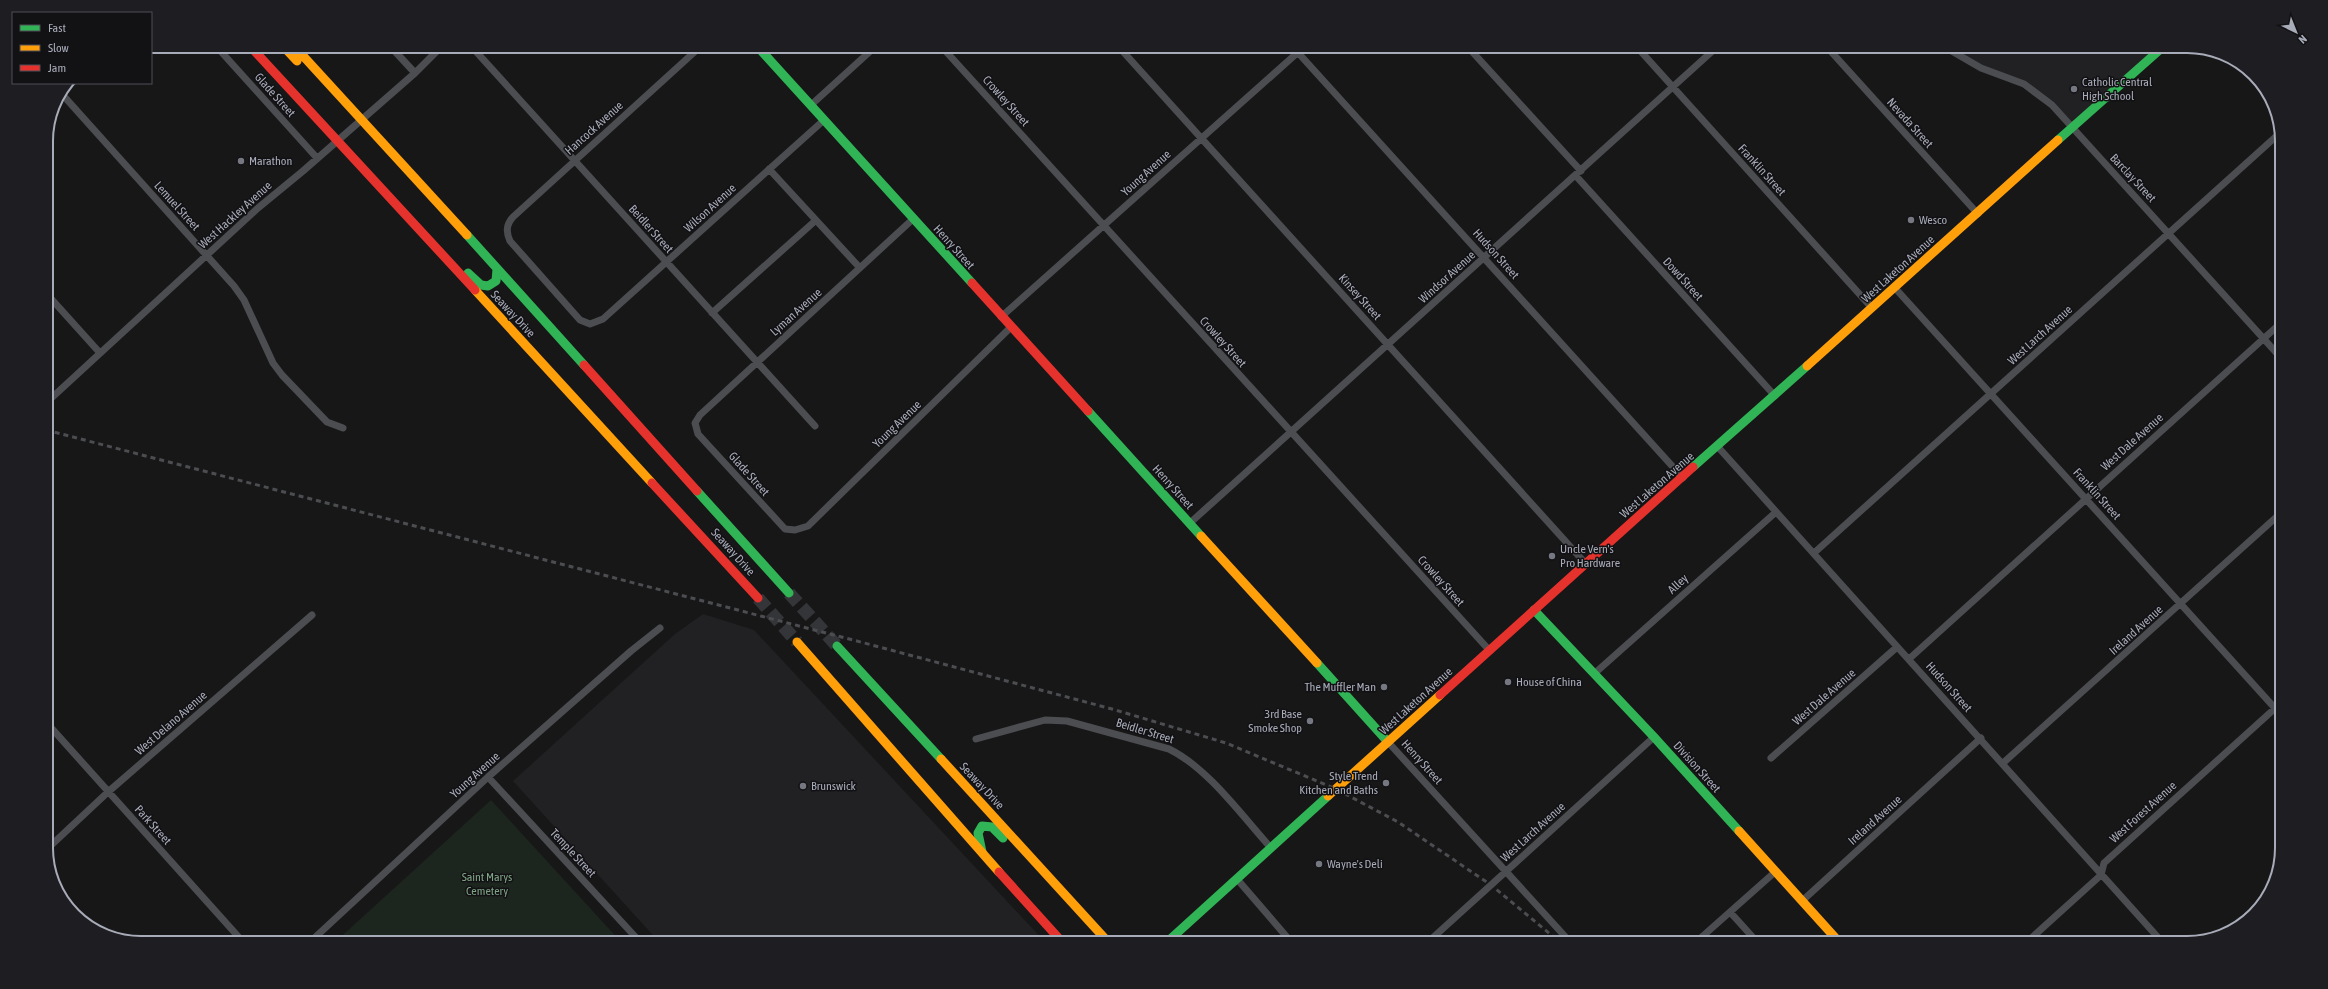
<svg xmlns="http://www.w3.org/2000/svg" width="2328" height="989" font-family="'Asap Condensed',sans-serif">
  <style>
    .built { fill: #212124 }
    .green { fill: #1d251f }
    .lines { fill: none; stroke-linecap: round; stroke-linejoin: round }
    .highway-tunnel { stroke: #343538; stroke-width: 13; stroke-dasharray: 13 6; stroke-linecap: butt }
    .street { stroke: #4b4d51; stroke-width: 7 }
    .fast { stroke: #30b455; stroke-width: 9 }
    .slow { stroke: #ff9f0a; stroke-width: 9 }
    .jam { stroke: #e5322d; stroke-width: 9 }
    .rail { stroke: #4b4d50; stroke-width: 3; stroke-dasharray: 5 4; stroke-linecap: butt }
    .poi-dot { fill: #757881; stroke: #121114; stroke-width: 1.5 }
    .labels { text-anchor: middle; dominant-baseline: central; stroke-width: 3; stroke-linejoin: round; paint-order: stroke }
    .poi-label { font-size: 12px; fill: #a8acb9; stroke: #121114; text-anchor: start }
    .street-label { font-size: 12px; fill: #a8acb9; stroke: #121114 }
    .park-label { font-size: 12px; fill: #7fa485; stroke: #121114 }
    .rim { fill: none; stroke: #a8acb9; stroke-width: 2 }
  </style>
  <rect width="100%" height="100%" fill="#171718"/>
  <path class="built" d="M1943,46H2164L2072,128L2052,105L2004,76Z
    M703,614L754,630L1046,943H660L513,781L675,634Z"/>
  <path class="green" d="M491,800L622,943H334Z"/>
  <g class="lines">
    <path class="highway-tunnel" d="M789,593L837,646
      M758,598L797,642"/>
    <path class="street" d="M216,46L317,158
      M390,46L415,73
      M471,46L815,426
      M701,46L513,217C506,225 506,232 510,241L580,320L590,324L603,319L824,120
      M941,46L1490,651
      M1118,46L1586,564
      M1292,46L1683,478
      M1467,46L1581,171
      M1636,46L1872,308
      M1826,46L1978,214
      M1943,46L1981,68L2024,84L2052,105L2282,359
      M61,93L234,286L244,300L273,363L282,375L327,422L343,428
      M811,105L876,46
      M769,169L860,268
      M1576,176L1775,396
      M913,219L700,415L695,423L698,434L785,529L795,530L808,526L1011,327
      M1895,288L2282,716
      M46,293L100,353
      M712,313L815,221
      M1001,317L1305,46
      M46,403L258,208L303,171L415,73L442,46
      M1718,447L2163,943
      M1190,523L1718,46
      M1814,553L2281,132
      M1909,659L2282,322
      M1595,673L1776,512
      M46,722L244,943
      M976,739L1045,720L1067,721L1169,749C1208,768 1242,816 1271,848
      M1388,742L1571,943
      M1771,758L1897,647
      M2003,763L2282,512
      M488,777L641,943
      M46,850L108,792L312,615
      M1237,879L1292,943
      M1802,901L1981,738
      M1730,912L1758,943
      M309,943L488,777L631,651L660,628
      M1427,943L1654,737
      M1695,943L1775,872
      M2026,943L2101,875L2104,863L2282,702"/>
    <path class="fast" d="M757,46L972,283
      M2058,140L2164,46
      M467,235L584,365
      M468,273L481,285L488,286L496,281L497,269
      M1088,411L1201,536
      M1693,467L1807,366
      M697,491L789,593
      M1534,610L1654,737L1739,831
      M837,646L941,759
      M1317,663L1388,742
      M982,852L978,833L982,826L992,827L1003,838
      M1166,943L1328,796"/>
    <path class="slow" d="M283,46L297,61
      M294,46L467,235
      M475,290L652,483
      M1807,366L2058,140
      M1201,536L1317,663
      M797,642L999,872
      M941,759L1109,943
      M1328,796L1440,695
      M1739,831L1840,943"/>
    <path class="jam" d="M250,46L475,290
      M972,283L1088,411
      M584,365L697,491
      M652,483L758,598
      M1440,695L1693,467
      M999,872L1063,943"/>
    <path class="rail" d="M46,430L853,640L1112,709L1226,743L1336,789L1398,822L1491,885L1561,943"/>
  </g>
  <g class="poi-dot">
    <circle cx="2074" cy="89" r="4"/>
    <circle cx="241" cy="161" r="4"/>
    <circle cx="1911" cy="220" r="4"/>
    <circle cx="1552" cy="556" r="4"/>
    <circle cx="1508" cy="682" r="4"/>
    <circle cx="1384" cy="687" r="4"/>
    <circle cx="1310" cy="721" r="4"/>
    <circle cx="1386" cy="783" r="4"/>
    <circle cx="803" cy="786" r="4"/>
    <circle cx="1319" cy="864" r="4"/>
  </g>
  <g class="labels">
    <g class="poi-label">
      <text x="2082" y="82">Catholic Central<tspan x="2082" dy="14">High School</tspan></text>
      <text x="249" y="161">Marathon</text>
      <text x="1919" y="220">Wesco</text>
      <text x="1560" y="549">Uncle Vern's<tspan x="1560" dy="14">Pro Hardware</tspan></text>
      <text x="1516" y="682">House of China</text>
      <text x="1376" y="687" text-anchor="end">The Muffler Man</text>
      <text x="1302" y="714" text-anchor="end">3rd Base<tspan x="1302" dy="14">Smoke Shop</tspan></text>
      <text x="1378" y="776" text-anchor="end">Style Trend<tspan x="1378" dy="14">Kitchen and Baths</tspan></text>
      <text x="811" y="786">Brunswick</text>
      <text x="1327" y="864">Wayne's Deli</text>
    </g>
    <g class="street-label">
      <text transform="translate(275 95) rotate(48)">Glade Street</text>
      <text transform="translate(1006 101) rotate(48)">Crowley Street</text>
      <text transform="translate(1910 123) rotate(48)">Nevada Street</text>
      <text transform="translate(594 128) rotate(-42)">Hancock Avenue</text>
      <text transform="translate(1762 170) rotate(48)">Franklin Street</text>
      <text transform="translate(1146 173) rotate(-42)">Young Avenue</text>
      <text transform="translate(2133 178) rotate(47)">Barclay Street</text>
      <text transform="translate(177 206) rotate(48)">Lemuel Street</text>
      <text transform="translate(710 208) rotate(-42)">Wilson Avenue</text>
      <text transform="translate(235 215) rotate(-42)">West Hackley Avenue</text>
      <text transform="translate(651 229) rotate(48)">Beidler Street</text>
      <text transform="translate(954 247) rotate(48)">Henry Street</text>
      <text transform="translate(1496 254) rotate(48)">Hudson Street</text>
      <text transform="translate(1898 269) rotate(-42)">West Laketon Avenue</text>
      <text transform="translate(1447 277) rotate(-42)">Windsor Avenue</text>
      <text transform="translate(1683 279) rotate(48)">Dowd Street</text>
      <text transform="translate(1360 297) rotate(48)">Kinsey Street</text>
      <text transform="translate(796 312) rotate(-42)">Lyman Avenue</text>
      <text transform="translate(513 314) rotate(47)">Seaway Drive</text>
      <text transform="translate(2040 335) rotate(-42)">West Larch Avenue</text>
      <text transform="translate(1223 342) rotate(48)">Crowley Street</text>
      <text transform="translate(897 424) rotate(-44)">Young Avenue</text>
      <text transform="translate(2132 442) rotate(-42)">West Dale Avenue</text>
      <text transform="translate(749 474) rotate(48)">Glade Street</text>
      <text transform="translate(1657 485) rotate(-41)">West Laketon Avenue</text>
      <text transform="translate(1173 487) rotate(48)">Henry Street</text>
      <text transform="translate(2097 494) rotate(48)">Franklin Street</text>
      <text transform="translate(733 552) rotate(48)">Seaway Drive</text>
      <text transform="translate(1441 581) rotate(48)">Crowley Street</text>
      <text transform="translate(1678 584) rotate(-42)">Alley</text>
      <text transform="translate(2136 630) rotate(-42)">Ireland Avenue</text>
      <text transform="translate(1949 687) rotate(48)">Hudson Street</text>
      <text transform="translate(1824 697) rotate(-41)">West Dale Avenue</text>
      <text transform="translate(1416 701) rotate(-42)">West Laketon Avenue</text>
      <text transform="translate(171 723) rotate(-41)">West Delano Avenue</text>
      <text transform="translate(1145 731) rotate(17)">Beidler Street</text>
      <text transform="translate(1422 762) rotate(48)">Henry Street</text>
      <text transform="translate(1697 767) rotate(48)">Division Street</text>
      <text transform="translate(475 775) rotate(-42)">Young Avenue</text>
      <text transform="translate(982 786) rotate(47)">Seaway Drive</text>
      <text transform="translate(2143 812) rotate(-42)">West Forest Avenue</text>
      <text transform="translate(1875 820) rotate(-42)">Ireland Avenue</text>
      <text transform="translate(153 825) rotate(48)">Park Street</text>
      <text transform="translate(1533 832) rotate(-42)">West Larch Avenue</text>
      <text transform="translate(573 853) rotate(47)">Temple Street</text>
    </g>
    <g class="park-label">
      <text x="487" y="877">Saint Marys<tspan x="487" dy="14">Cemetery</tspan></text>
    </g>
  </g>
  <path d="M0 0H2328V989H0ZM141 53H2187A88 88 0 0 1 2275 141V848A88 88 0 0 1 2187 936H141A88 88 0 0 1 53 848V141A88 88 0 0 1 141 53Z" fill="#1e1d21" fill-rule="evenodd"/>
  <path class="rim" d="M141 53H2187A88 88 0 0 1 2275 141V848A88 88 0 0 1 2187 936H141A88 88 0 0 1 53 848V141A88 88 0 0 1 141 53Z"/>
  <rect x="12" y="12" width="140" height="72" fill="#121114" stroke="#4e4f56"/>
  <rect x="20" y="25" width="20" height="6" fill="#30b455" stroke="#4e4f56"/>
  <text x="48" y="32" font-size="12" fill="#a8acb9">Fast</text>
  <rect x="20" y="45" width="20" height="6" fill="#ff9f0a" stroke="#4e4f56"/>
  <text x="48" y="52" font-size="12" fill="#a8acb9">Slow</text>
  <rect x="20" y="65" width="20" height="6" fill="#e5322d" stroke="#4e4f56"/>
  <text x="48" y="72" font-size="12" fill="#a8acb9">Jam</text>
  <g transform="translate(2296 32) rotate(137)" stroke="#121114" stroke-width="3" paint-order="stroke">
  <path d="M0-3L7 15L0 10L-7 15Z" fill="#a8acb9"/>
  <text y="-6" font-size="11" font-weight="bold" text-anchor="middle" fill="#a8acb9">N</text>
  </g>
</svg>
